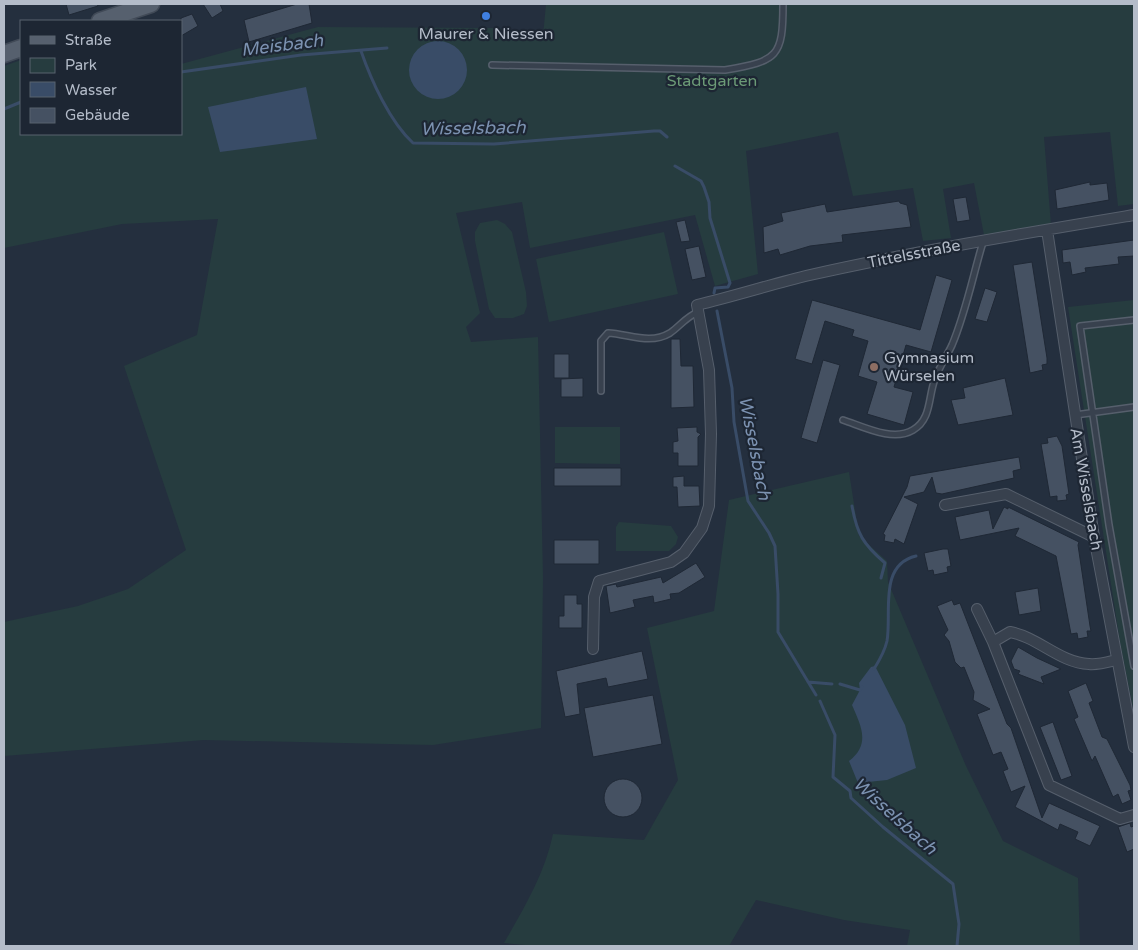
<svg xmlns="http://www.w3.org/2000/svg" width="1138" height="950" font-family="'Varela Round',sans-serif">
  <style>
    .green { fill: #263c3f }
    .water { fill: #394c67 }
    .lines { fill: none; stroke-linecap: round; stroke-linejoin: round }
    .stream { stroke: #394c67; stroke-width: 3 }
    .building { fill: #455162; stroke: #1f2835 }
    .service-casing { stroke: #565f6c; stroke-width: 8 }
    .minor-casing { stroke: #565f6c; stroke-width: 12 }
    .primary-casing { stroke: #414a57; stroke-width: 19 }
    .service { stroke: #38414e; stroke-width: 5 }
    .minor { stroke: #38414e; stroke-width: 10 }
    .primary { stroke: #56606e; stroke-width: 16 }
    .shop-dot { fill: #3f7fe0; stroke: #1d2633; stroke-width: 2 }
    .education-dot { fill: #8d6e63; stroke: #1d2633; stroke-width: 2 }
    .labels { text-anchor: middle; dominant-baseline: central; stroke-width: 4.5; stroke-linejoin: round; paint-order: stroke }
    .poi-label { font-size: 16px; fill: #b4bcc9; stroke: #1d2633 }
    .park-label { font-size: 16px; fill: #6b9a76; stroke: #1d2633 }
    .street-label { font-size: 16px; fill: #b4bcc9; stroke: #1d2633 }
    .water-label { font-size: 18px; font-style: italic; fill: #7c92b1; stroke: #1d2633 }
  </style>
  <rect width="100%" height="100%" fill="#242f3e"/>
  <path class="green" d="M546,4H1134V204L1118,206L1110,132L1044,137L1051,225L984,235L974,183L943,189L951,238L923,241L913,188L853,196L838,132L746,151L758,274L715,286L695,215L530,248L522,202L456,213L480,313L466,327L471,342L538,337L543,578L541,728L433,745L204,740L4,756V622L78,606L128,589L186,550L124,366L197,335L218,219L122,224L4,248V66L21,60V134H181V64L318,27L497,28L543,36Z
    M497,220L505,224L512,232L526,292L527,306L524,314L513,318H495L489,309L475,241V232L480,223Z
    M664,232L678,294L549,322L536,259Z
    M1134,300V713L1120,642L1068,307Z
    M555,427H620V464L555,463Z
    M849,472L859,536L887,561L888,582L966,766L1003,841L1078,878L1080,946H907L910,930L844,920L756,900L729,946H536L504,943C524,908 545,873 553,834L644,840L678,780L647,628L714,611L729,500Z
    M619,522L671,526L678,537L676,544L669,551H616V527Z"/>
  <path class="water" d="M409 70a29 29 0 1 1 58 0a29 29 0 1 1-58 0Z
    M306,87L317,139L220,152L208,107Z
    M875,666L905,725L916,768L887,780L858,783L849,761C871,744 861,726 852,705L860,690L859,683L871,667Z"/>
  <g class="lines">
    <path class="stream" d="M361,51C371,80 390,122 413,143L494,144L654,131H660L667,137
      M181,72L301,55L387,48
      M4,109L21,102
      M675,166L701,181L704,187L709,202L710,218L730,283L728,287L715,288L714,293
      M717,311L732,388L734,422L748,501L769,533L775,546L778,594V632L816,695
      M852,506C857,534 863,544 885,563L881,578
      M874,669C879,661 885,650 887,641C892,613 878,565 916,556
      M808,682L832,684
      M840,684L860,690L862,687
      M820,701L835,735L833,777L850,791L851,798L883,827L953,884L959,924L957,946"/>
  </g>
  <path class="building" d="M66,4H97L98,6L69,15Z
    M203,4H220L223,11L212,18Z
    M297,4H309L312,23L249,42L244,20Z
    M192,14L198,26L181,36V18Z
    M1090,182V185L1107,183L1109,200L1057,209L1055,190Z
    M966,197L970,220L957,222L953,199Z
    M899,201L900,203L907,205L911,227L842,235L843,242L810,246L780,255L778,249L764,253L763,227L783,221L781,213L825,204L827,212Z
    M685,220L690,241L681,242L676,222Z
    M1134,240V256L1118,257L1119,264L1085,268L1086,272L1072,275L1070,262L1063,263L1062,250Z
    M699,246L706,277L692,280L685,249Z
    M1032,262L1047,358V364L1042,365L1043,370L1030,373L1013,265Z
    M936,275L952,280L931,352L906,345L894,387L913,392L904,425L867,414L877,382L858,376L868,341L852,336L854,330L825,321L812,364L795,359L812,300L920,330Z
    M985,288L997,292L987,322L975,319Z
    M671,339H680L681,366H693L694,407L671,408Z
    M554,354H569V378H554Z
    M823,360L840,365L817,443L801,438Z
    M583,378V397H561V379Z
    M1005,378L1013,415L958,425L951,400L965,398L963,388Z
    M697,427V432L701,434L698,437V466H678V453H673V442L678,441L677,428Z
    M1057,436L1062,446L1069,494L1066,495L1067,500L1057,501V496L1050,497L1041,444L1048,443L1047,438Z
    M1019,457L1021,469L1013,471L1014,478L942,494L936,493L932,477L924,492L904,497L918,504L904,544L895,539L894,543L884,541L885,535L883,534L907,487L910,476Z
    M554,468H621V486H554Z
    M684,476V486H699L700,506L678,507L677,487H673V477Z
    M1004,507L1008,509V507L1079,542L1078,545L1090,626L1091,631H1087L1088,637L1078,639L1077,633L1071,634L1056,556L1015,536L1019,528L960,540L955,517L989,510L993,529Z
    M554,540H599V564H554Z
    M943,549H948L951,566L947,567L948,572L934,575L933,570L928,571L924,553Z
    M696,563L705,577L679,593L670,594L671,599L654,603L653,596L633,600L635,607L610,613L606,586L616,584L617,587L661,577L663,583Z
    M1038,588L1041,611L1019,615L1015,592Z
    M564,595H577V604H582V628H559V616H564Z
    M952,600L954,605L960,603L1007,724L1011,728L1042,818L1049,803L1100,826L1090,846L1075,839L1078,832L1060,824L1058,830L1015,807L1025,786L1011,792L1003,771L1008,769L1001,752L993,755L977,714L990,709L973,700L974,692L964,667L961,668L955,662L949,641L944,635L948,630L937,606Z
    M1018,647L1037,658L1061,669L1041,677L1044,684L1018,674L1020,671L1014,669L1011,661Z
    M642,651L648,679L608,687L606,678L577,684L580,714L565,717L556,671Z
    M1086,683L1093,701L1089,703L1102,737L1107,739L1130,785L1131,790L1128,791L1131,800L1122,804L1118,794L1113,797L1095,756L1092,761L1074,719L1078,717L1068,691Z
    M653,695L662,744L593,757L584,708Z
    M1053,722L1072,776L1061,780L1040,727Z
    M604 798a19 19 0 1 1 38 0a19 19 0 1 1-38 0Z
    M1130,823L1131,827L1134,826V849L1127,852L1118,827Z"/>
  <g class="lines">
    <g class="service-casing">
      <path id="service" d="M492,65L725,70C778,61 783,57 783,4
        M1134,320L1080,326L1109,525L1134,666
        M601,391V341L608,333C629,334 650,345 670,333C680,326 686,317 698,312
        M1075,415L1134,407
        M843,420C864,427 893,442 913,430C932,419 928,396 935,379C939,367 947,356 952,345C966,312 973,275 983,242"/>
    </g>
    <g class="minor-casing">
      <path id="minor" d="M1047,230L1094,537L1134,747
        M945,505L1006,494L1094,537
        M977,609L993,642L1049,785L1120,819L1134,815
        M993,642L1010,632C1038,637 1060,663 1089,664C1098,665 1108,662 1116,660
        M593,649L594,597L599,581L671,562L684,553L702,528L709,506L711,434L709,370L697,305C735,296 772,284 810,275C917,251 1026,233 1134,215"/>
    </g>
    <g class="primary-casing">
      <path id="primary" d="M100,21L151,4
        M4,54L21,48"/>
    </g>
    <use href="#service" class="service"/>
    <use href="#minor" class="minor"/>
    <use href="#primary" class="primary"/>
  </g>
  <circle class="shop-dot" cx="486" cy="16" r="5"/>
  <circle class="education-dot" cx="874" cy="367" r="5"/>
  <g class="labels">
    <g class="poi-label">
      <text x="486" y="34">Maurer &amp; Niessen</text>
      <text x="884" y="358" text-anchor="start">Gymnasium<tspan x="884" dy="18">Würselen</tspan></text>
    </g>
    <g class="park-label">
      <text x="712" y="81">Stadtgarten</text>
    </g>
    <g class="street-label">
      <text transform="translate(914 254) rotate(-11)">Tittelsstraße</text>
      <text transform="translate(1086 489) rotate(80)">Am Wisselsbach</text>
    </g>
    <g class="water-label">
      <text transform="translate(282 45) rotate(-7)">Meisbach</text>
      <text transform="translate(473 128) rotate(-1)">Wisselsbach</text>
      <text transform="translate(755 448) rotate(79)">Wisselsbach</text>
      <text transform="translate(895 816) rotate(42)">Wisselsbach</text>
    </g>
  </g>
  <rect width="1138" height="950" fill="none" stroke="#b4bcc9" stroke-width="10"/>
  <rect x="20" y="20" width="162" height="115" fill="#1d2633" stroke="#59626f"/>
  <rect x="30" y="36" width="25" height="8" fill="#56606e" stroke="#59626f"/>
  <text x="65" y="45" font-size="15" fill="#b4bcc9">Straße</text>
  <rect x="30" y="58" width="25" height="15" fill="#263c3f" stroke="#59626f"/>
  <text x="65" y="70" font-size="15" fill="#b4bcc9">Park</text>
  <rect x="30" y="82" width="25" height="15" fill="#394c67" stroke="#59626f"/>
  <text x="65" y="95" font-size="15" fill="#b4bcc9">Wasser</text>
  <rect x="30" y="108" width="25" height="15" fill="#455162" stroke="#59626f"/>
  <text x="65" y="120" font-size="15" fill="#b4bcc9">Gebäude</text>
</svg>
